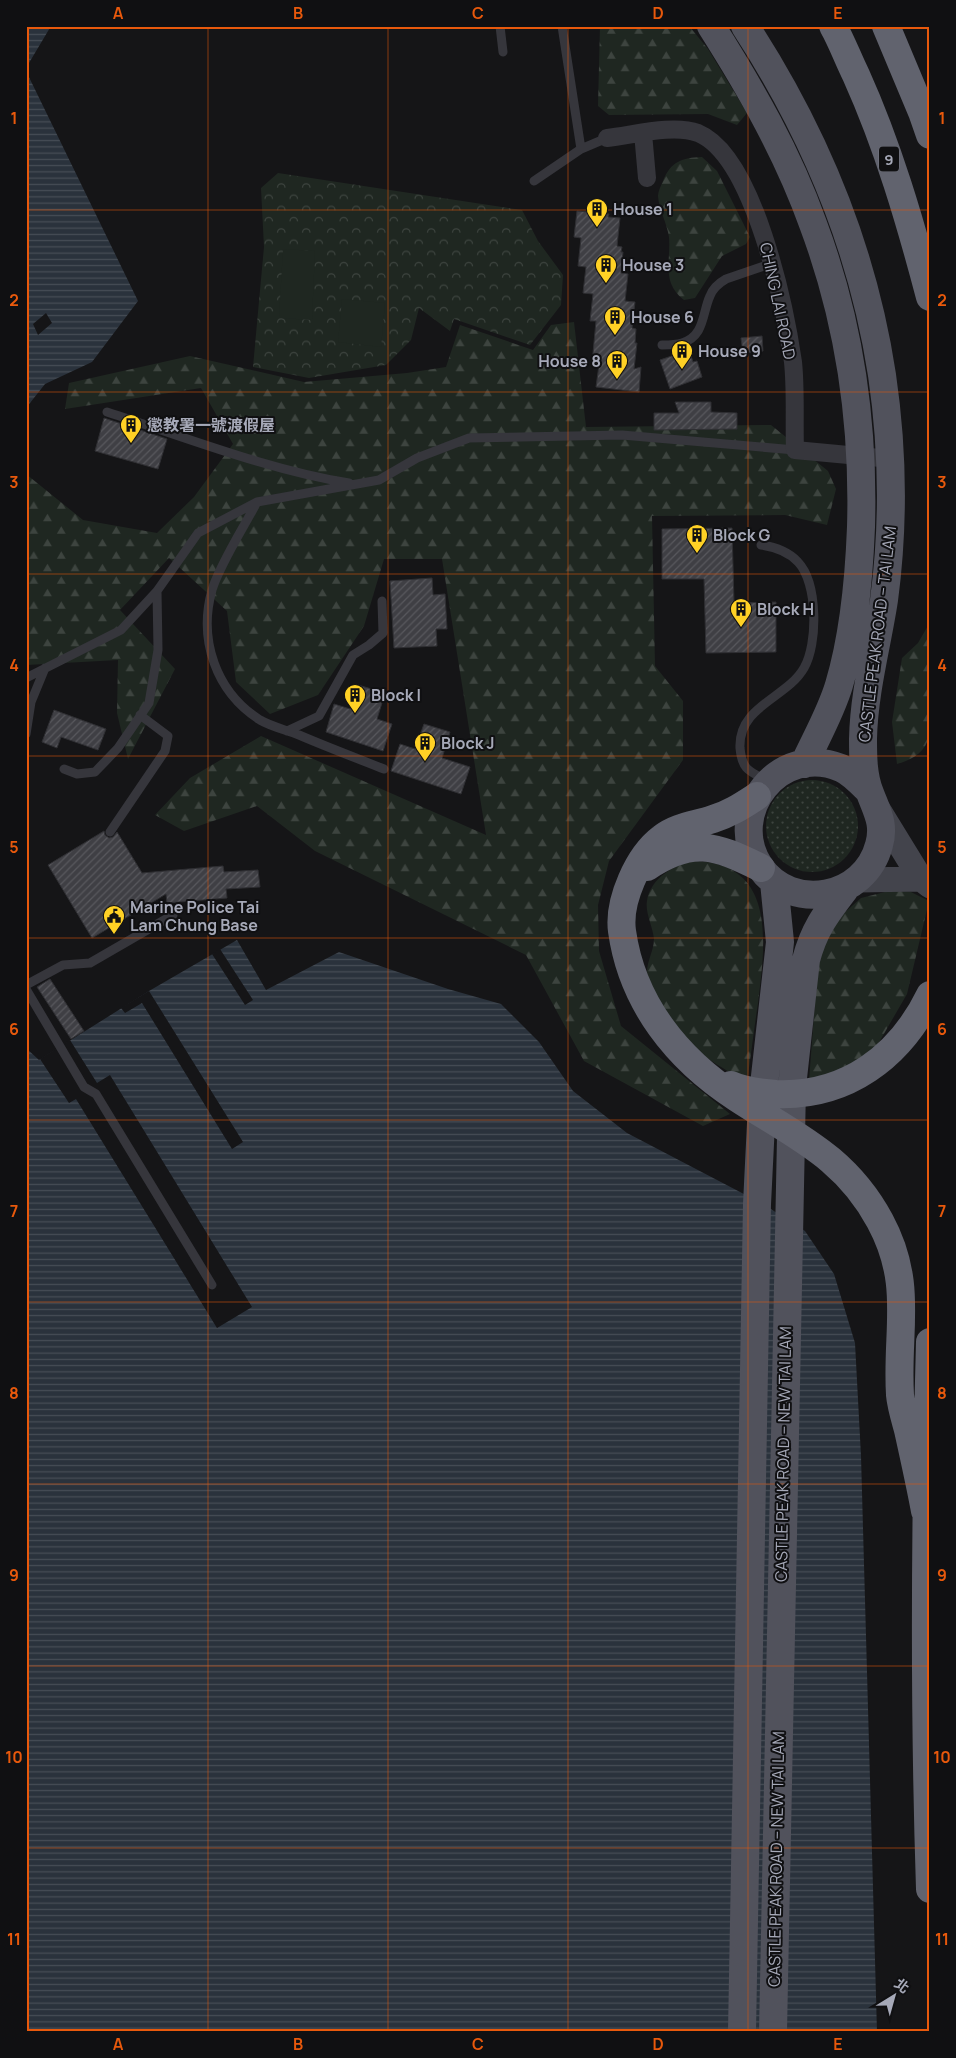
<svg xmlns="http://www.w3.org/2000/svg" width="956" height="2058" font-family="Manrope,'Noto Sans TC',sans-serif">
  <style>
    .grass { fill: url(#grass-dots) }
    .forest { fill: url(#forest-firs) }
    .park { fill: url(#park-crowns) }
    .garden { fill: #1f2721 }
    .water { fill: url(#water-rules); fill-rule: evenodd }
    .pier { fill: #151517 }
    .building { fill: url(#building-hatch); stroke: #2f2f33 }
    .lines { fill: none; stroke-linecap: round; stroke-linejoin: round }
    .lane { stroke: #36363c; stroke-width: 9 }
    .street { stroke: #36363c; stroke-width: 18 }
    .secondary { stroke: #43444c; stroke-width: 25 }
    .primary { stroke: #51525c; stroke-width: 28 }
    .highway { stroke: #61636e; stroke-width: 28 }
    .grid { fill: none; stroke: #e8590c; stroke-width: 1; stroke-opacity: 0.55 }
    .labels { text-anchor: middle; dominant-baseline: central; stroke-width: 4; stroke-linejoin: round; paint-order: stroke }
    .shield { fill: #101012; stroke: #797b86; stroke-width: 1 }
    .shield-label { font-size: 15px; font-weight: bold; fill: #a6a9b8 }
    .poi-label { font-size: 16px; font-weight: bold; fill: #a6a9b8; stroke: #101012; text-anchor: start }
    .street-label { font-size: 16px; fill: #a6a9b8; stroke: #101012 }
    .neatline { fill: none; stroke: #e8590c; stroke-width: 2 }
    .grid-label { font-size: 16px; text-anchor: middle; font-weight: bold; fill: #e8590c }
  </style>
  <defs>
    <pattern id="grass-dots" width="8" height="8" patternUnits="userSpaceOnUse" patternTransform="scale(1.25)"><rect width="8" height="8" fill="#1f2721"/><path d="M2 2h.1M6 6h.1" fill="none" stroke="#3d443f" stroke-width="1.8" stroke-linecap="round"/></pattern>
    <pattern id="forest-firs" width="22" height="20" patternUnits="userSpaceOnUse" patternTransform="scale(1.25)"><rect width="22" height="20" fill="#1f2721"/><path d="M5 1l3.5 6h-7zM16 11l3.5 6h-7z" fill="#3d443f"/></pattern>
    <pattern id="park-crowns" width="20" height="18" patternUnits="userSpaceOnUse" patternTransform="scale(1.25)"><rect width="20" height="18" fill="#1f2721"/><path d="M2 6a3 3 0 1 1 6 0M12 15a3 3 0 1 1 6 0" fill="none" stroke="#3d443f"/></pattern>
    <pattern id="water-rules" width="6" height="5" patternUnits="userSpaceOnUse" patternTransform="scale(1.25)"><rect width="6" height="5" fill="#2a323c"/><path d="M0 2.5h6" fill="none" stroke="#464d56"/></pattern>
    <pattern id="building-hatch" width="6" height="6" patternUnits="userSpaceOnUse" patternTransform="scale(1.25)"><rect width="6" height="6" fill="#3f3f44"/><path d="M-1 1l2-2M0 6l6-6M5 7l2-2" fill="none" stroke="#58585d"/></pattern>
  </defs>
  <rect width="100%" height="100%" fill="#151517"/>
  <path class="grass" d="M766 826a46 46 0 1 1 92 0a46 46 0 1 1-92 0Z"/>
  <path class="forest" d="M600,26H689L708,49L747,113L737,125L708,114L609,115L598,106Z
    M702,157L717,171L750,237L746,244L722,256L695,298L684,300C661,282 671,262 669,237C667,223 659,210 658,196C658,191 661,186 663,181C671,161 682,158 702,157Z
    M574,322L586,427L771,425L828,471L836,489L827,525L785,515L652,516L655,666L683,701V760L609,861L598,905L599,951L621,1026L730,1114L703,1126L584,1061L526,955L315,851L257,806L184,831L155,815L190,778L261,736L486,835L442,559H384L364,626L318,695L270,714L236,682L227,611L169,558L120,610L175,669L128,759L117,713L118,660L26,665V474L83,520L157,533L194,497L233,444L201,388L65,409L69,383L190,356L304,382L407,373L446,367L460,325L533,350L551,325Z
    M929,624C932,634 931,731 927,742C923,754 908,761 897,764L892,722L902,658L918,643Z
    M694,861C778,863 765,945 758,1003C754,1029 751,1055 747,1082C724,1069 689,1050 674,1027C665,1014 648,988 647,972C647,961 654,950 654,939C653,927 645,913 647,901C650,879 674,864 694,861Z
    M893,890L911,892L929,901L907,994L874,1051L854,1066L809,1081L818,962L830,931L844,913L861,898Z"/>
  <path class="park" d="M278,173L522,210L538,241L563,275L561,305L530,345L454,319L450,331L419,308L411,340L386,365L309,378L253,367L264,247L261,188Z"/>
  <path class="garden" d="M283,249L315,251L312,320L279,318Z
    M342,299L385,303L381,347L338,342Z"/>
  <path class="water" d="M26,26H51L26,68Z
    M26,71L138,301L92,362L45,384L26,408ZM46,313L52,323L38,335L33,324Z
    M237,940L266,990L339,952L448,989L501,1004L539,1042L573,1091L627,1133L763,1204L805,1231L834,1274L855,1343L861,1456L877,2032H26V1048L39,1060L149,991Z"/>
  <path class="pier" d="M220,949L253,1000L245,1005L212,954Z
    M149,991L243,1142L232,1149L142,1003L125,1013L121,1008Z
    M70,1040L97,1083L110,1075L252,1307L217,1328L76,1099L69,1103L40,1059Z"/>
  <path class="building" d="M577,211L609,214L608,217L620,218L617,246L622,247L621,252H623L621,273L628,274L625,301L635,302L632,328L636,329L635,343H637L634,369L641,367L639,392L596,387L599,365L592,364L596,321H590L593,294L583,293L586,267L578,266L581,238L574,237Z
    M762,336L763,351L743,353L741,338Z
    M689,350L693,362L697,361L702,377L670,389L660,360Z
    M675,402H711V412L737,413V429L654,430V413H679Z
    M104,418L167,439L158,469L95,451Z
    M732,528L734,603L776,602V652L706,653L704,579H662V529Z
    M432,578L433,595L445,594L447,629H436L437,646L394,648L390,581Z
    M358,685L385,693L377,719L392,724L383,751L326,732L334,704L350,709Z
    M54,710L106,729L98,750L61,737L57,748L42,742Z
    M424,724L450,732L442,758L470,767L461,794L391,771L400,744L415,749Z
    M104,831L105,835L109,838L113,837L117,832L142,873L223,866L224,872L258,870L260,887L226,889L227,898L167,903L166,894L92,938L48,865Z
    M50,979L84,1031L71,1039L37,987Z"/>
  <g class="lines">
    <path class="lane" d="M500,26L503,52
      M562,26L581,149
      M534,181L581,149L607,138
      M662,345C668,345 676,345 682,343C705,336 702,313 710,296C713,288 719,283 726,279L773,263
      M107,412C185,437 268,470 349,483
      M257,502C244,527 220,564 212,590C198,640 216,692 260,720C272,727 287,730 299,735C327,747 356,758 384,769
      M761,545C775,547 788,551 798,562C818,583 818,644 804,668C787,698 738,706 740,748C742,769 748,771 766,780
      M26,678L121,630L157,591L198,533L257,502L379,480L417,458L469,438L622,435L795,450
      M287,731L319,716L353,655L369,645L383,633L382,601
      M26,734L31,702L45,668
      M64,769L77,774L95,772L118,748L149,703L158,650L157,591
      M110,832L165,751L168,736L140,715
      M26,985L63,965L90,963L173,915
      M26,989L84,1087L96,1094L212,1285"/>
    <path class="street" d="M643,133L647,178
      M607,138C634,135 673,124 698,133C754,156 785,307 793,362C796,391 794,421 795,450L891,459"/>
    <path class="secondary" d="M878,809L921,879L930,886
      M858,880L921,879"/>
    <path class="primary" d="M711,26C751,89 788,154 813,224C849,320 864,424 861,527C859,579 854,635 839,685C831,712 816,738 804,764
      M745,26C814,132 863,250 882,375C893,450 894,525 884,600C877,646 864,691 863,739C863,756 863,776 870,793C877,812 885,824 879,845C865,899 792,913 760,867C724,813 780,742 841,768C852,773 861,783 869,791
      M742,2032L757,1204L762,1103L780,942L774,882
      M773,2032L792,1087L806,960C814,929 826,914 845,889"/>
    <path class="highway" d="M833,26C842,42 848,59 856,75C888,146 910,221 930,297
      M886,26L922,112L930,135
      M757,796C743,805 730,814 713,819C696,825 677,826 662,838C638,856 618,901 622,931C632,1003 677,1059 737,1098C795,1136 845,1156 880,1221C914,1284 896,1329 900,1395C901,1406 905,1419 908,1430C914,1457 920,1484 925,1511
      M647,867C692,837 715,845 761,868
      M731,1085C744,1091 761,1093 776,1094C846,1097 900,1057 930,995
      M930,1342C925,1524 924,1707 930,1889"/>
  </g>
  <path class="grid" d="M208,26V2032M388,26V2032M568,26V2032M748,26V2032M26,210H930M26,392H930M26,574H930M26,756H930M26,938H930M26,1120H930M26,1302H930M26,1484H930M26,1666H930M26,1848H930"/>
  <defs>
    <g id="building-pin" transform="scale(1.125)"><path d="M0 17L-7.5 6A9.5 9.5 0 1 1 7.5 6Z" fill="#ffd125" stroke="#101012"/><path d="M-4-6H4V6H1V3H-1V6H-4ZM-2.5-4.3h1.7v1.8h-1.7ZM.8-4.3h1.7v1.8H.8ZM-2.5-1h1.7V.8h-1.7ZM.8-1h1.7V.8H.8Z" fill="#111"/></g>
    <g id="civic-pin" transform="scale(1.125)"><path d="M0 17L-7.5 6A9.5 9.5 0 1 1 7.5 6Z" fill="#ffd125" stroke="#101012"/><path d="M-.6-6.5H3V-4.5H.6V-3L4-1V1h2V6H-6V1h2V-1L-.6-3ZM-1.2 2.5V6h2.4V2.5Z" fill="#111"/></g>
  </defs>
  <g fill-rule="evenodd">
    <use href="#building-pin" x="597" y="209"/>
    <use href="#building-pin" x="606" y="265"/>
    <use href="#building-pin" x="615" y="317"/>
    <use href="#building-pin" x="682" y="351"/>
    <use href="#building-pin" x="617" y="361"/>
    <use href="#building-pin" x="131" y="425"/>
    <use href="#building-pin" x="697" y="535"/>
    <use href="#building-pin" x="741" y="609"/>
    <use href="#building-pin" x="355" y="695"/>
    <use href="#building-pin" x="425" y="743"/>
    <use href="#civic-pin" x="114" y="916"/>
  </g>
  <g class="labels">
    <rect class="shield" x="879" y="146.5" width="20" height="25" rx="4"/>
    <g class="shield-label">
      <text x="889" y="159">9</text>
    </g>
    <g class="poi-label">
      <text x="613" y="209">House 1</text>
      <text x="622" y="265">House 3</text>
      <text x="631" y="317">House 6</text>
      <text x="698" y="351">House 9</text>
      <text x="601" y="361" text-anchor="end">House 8</text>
      <text x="147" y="425">懲教署一號渡假屋</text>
      <text x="713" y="535">Block G</text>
      <text x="757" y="609">Block H</text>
      <text x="371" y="695">Block I</text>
      <text x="441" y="743">Block J</text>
      <text x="130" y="907">Marine Police Tai<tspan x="130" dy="18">Lam Chung Base</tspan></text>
    </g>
    <g class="street-label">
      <text transform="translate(778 301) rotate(78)">CHING LAI ROAD</text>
      <text transform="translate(877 634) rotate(-83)">CASTLE PEAK ROAD – TAI LAM</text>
      <text transform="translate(783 1454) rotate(-89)">CASTLE PEAK ROAD – NEW TAI LAM</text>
      <text transform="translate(776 1859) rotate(-89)">CASTLE PEAK ROAD – NEW TAI LAM</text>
    </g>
  </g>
  <rect width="956" height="2058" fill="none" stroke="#101012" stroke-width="55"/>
  <g transform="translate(894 1996) rotate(37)" stroke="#101012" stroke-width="4" paint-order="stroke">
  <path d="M0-4L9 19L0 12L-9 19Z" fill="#a6a9b8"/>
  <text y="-8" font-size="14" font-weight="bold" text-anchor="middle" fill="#a6a9b8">北</text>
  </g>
  <rect x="28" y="28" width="900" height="2002" class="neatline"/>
  <g class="grid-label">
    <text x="118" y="19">A</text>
    <text x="298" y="19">B</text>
    <text x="478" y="19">C</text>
    <text x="658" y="19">D</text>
    <text x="838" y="19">E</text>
    <text x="14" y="124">1</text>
    <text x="942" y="124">1</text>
    <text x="14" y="306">2</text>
    <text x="942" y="306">2</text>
    <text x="14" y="488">3</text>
    <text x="942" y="488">3</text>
    <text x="14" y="671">4</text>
    <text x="942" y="671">4</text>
    <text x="14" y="853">5</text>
    <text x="942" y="853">5</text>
    <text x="14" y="1035">6</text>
    <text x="942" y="1035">6</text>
    <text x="14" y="1217">7</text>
    <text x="942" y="1217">7</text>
    <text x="14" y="1399">8</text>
    <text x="942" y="1399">8</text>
    <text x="14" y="1581">9</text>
    <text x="942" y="1581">9</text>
    <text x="14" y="1763">10</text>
    <text x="942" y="1763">10</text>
    <text x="14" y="1945">11</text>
    <text x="942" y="1945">11</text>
    <text x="118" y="2050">A</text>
    <text x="298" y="2050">B</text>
    <text x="478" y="2050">C</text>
    <text x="658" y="2050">D</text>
    <text x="838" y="2050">E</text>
  </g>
</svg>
